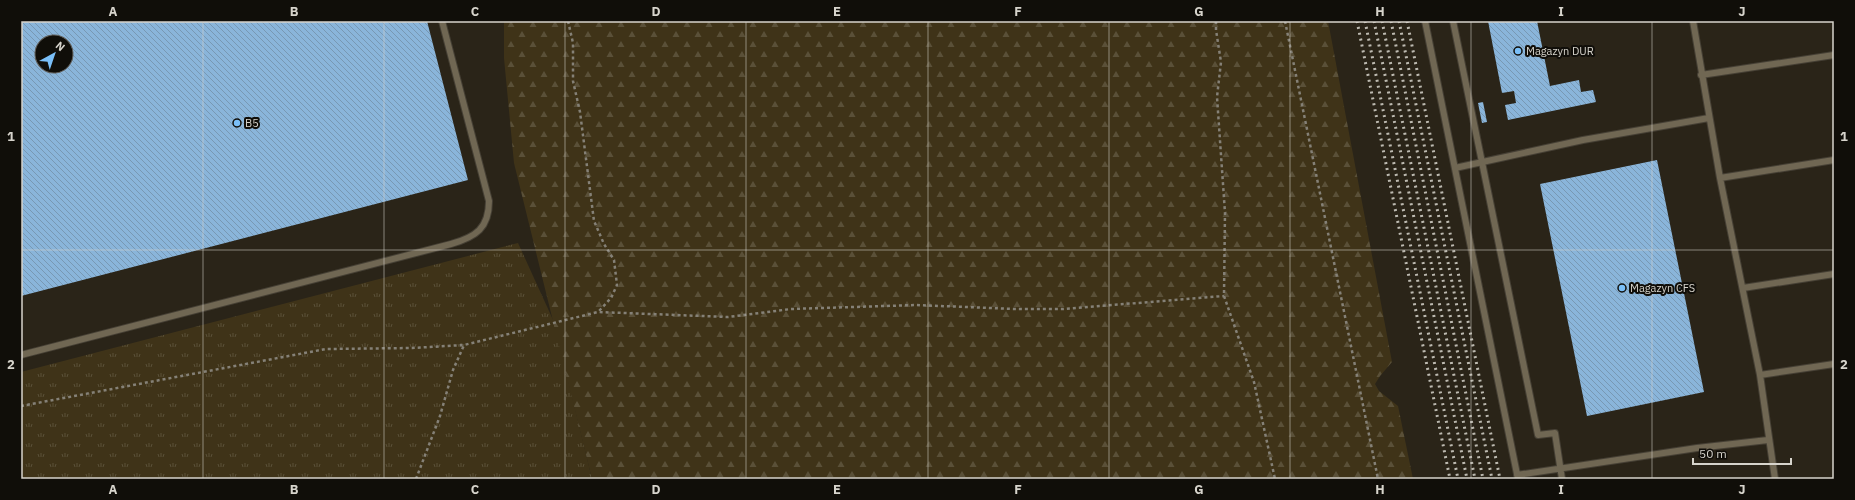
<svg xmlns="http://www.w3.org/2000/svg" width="1855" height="500" font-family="'IBM Plex Sans',sans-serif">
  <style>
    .grass { fill: url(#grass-tufts) }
    .forest { fill: url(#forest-firs) }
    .building { fill: url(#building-back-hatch); fill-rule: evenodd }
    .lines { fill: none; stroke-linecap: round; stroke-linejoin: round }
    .lane-casing { stroke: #464035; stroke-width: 8 }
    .path { stroke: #858177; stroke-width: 2.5; stroke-dasharray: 3 3; stroke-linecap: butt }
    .lane { stroke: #706753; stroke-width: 6 }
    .rail { stroke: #bdbab1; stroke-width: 3; stroke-dasharray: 2 4; stroke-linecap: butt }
    .grid { fill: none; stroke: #d7d4cc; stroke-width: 1; stroke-opacity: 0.55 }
    .poi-dot { fill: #7abff8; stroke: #100e09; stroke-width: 1.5 }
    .labels { text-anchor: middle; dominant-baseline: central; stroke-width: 4; stroke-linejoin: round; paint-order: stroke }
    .poi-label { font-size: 11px; fill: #d7d4cc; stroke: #100e09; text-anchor: start }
    .neatline { fill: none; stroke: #d7d4cc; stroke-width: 1.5 }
    .grid-label { font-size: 13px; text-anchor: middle; font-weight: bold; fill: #d7d4cc }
  </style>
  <defs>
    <pattern id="grass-tufts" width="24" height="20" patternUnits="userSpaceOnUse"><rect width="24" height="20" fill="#3f3318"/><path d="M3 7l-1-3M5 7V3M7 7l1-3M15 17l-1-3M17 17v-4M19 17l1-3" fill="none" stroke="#5a5038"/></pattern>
    <pattern id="forest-firs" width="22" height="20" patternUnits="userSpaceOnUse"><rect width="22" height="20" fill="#3f3318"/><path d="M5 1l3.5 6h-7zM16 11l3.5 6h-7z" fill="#5a5038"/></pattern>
    <pattern id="building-back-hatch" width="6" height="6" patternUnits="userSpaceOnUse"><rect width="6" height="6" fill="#8ab5da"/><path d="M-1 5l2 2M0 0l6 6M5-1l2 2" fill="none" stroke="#7898b3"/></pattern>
  </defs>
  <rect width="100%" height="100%" fill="#2a2418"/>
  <path class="grass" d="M518,243L554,322L592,479H21V372Z"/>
  <path class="forest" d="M504,21H1328L1392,362L1380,376L1375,384L1379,391L1398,406L1413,479H592L514,163L504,58Z"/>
  <path class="building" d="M21,21H427L468,180L21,296ZM42,42H66V66H42Z
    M1488,21H1537L1550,86L1579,80L1581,92L1593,90L1596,102L1508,120L1505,105L1516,103L1514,91L1502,93Z
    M1483,102L1487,122L1482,123L1478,103Z
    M1657,160L1704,392L1587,416L1540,184Z"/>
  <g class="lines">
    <g class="lane-casing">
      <path id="lane" d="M1425,21L1518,479
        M1453,21L1538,435L1555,433L1562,479
        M1693,21L1720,178L1760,375L1775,479
        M1701,75L1834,55
        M1455,168L1583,140L1709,118
        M1720,178L1834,160
        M1743,288L1834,274
        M21,355L451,244C476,237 489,228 489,201L442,21
        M1760,375L1834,364
        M1517,475L1697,448L1768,440"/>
    </g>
    <path class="path" d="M568,21L573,43V81L580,112L594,221L604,244L614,260L617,285L611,298L599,311
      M1216,21V30L1221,62L1217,97L1225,213L1224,296L1254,382L1275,479
      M1285,21L1378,479
      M21,406L326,349L412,348L464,345L598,312L728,317L791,309L916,305L1015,309H1063L1224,296
      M416,479L440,416L453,370L464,345"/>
    <use href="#lane" class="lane"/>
    <path class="rail" d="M1357,21L1450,479
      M1365,21L1458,479
      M1374,21L1467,479
      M1382,21L1475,479
      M1391,21L1483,479
      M1399,21L1492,479
      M1407,21L1500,479"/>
  </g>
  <path class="grid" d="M203,21V479M384,21V479M565,21V479M746,21V479M928,21V479M1109,21V479M1290,21V479M1471,21V479M1652,21V479M21,250H1834"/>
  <g class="poi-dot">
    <circle cx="1518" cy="51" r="4"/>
    <circle cx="237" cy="123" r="4"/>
    <circle cx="1622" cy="288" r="4"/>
  </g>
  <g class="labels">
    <g class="poi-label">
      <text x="1526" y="51">Magazyn DUR</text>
      <text x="245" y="123">B5</text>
      <text x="1630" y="288">Magazyn CFS</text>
    </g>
  </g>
  <rect width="1855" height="500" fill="none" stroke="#100e09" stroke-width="44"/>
  <g transform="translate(54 54) rotate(40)"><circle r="19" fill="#100e09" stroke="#605d57"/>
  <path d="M0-3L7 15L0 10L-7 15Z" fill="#7abff8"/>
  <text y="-6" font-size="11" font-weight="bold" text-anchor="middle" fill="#d7d4cc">N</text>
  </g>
  <path d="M1693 458v6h98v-6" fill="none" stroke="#d7d4cc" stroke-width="2"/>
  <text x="1699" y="458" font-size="12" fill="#d7d4cc" stroke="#100e09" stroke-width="3" paint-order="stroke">50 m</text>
  <rect x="22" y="22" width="1811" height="456" class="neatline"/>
  <g class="grid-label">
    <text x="113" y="16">A</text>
    <text x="294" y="16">B</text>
    <text x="475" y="16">C</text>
    <text x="656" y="16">D</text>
    <text x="837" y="16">E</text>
    <text x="1018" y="16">F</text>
    <text x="1199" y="16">G</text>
    <text x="1380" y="16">H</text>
    <text x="1561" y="16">I</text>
    <text x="1742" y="16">J</text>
    <text x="11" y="141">1</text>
    <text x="1844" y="141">1</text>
    <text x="11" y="369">2</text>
    <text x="1844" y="369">2</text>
    <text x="113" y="494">A</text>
    <text x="294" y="494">B</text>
    <text x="475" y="494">C</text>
    <text x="656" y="494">D</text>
    <text x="837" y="494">E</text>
    <text x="1018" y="494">F</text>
    <text x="1199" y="494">G</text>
    <text x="1380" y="494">H</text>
    <text x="1561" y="494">I</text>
    <text x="1742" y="494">J</text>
  </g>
</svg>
